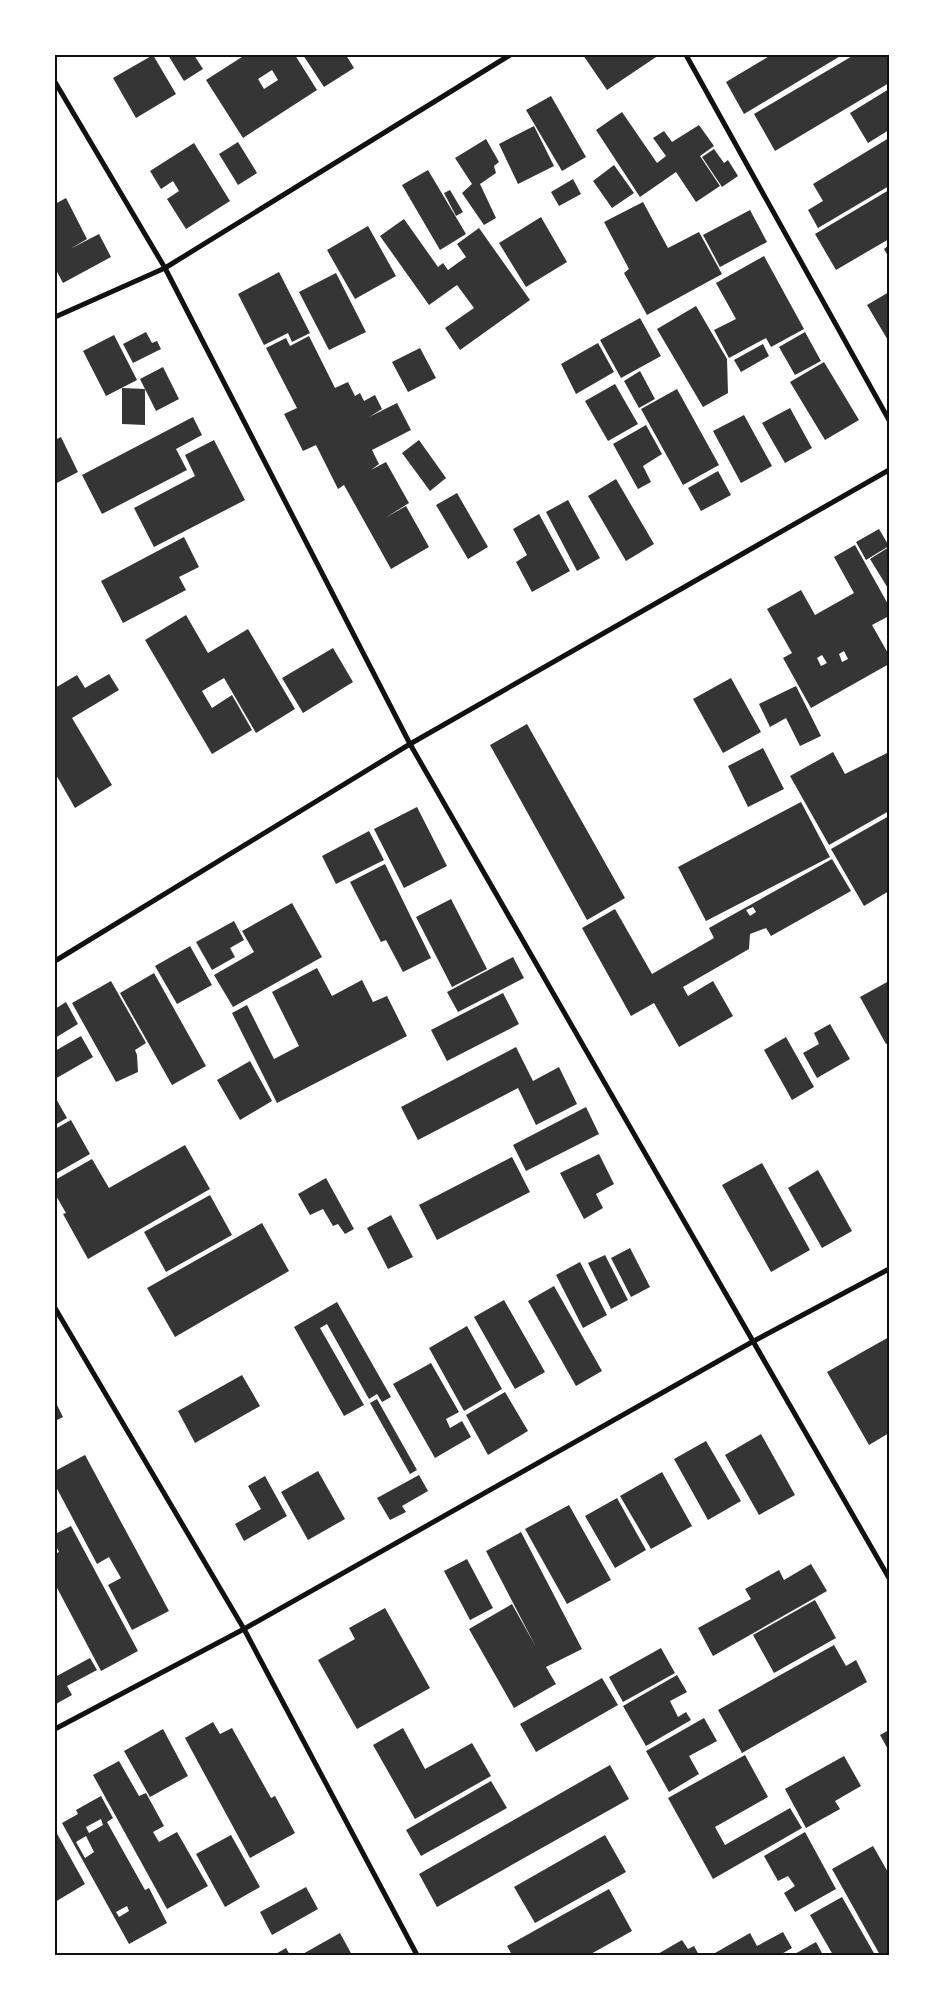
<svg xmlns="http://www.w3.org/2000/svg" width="944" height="2010" font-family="'Fira Sans Condensed',sans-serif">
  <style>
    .building { fill: #353535; fill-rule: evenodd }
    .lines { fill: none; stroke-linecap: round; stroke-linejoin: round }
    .minor { stroke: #111; stroke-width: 5 }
    .neatline { fill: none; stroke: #111; stroke-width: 2 }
  </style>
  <rect width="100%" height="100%" fill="#fff"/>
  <path class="building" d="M153,55L176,94L136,118L113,78Z
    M168,55H194L203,69L184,81Z
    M245,55H295L317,90L243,138L206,80ZM272,70L278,80L264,89L258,79Z
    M303,55H346L354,68L324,87Z
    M583,55H659L607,90Z
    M771,55H842L744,114L726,82Z
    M854,55H889V83L775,151L754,114Z
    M889,89V130L868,143L850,113Z
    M551,96L586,157L562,171L526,110Z
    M622,112L657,163L666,156L653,138L664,131L672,142L699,125L714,146L700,156L720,186L696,202L676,172L640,197L596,130Z
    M534,126L554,166L518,184L499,144Z
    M889,138V186L818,228L808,210L823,201L813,184Z
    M486,139L499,162L494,166L496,173L480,184L496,218L484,225L462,193L472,184L455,158Z
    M238,142L257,173L238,185L219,154Z
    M194,143L230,201L186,229L167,199L179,191L173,181L161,189L150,171Z
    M714,149L724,163L728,160L738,176L722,187L702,157Z
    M614,165L634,193L612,208L593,181Z
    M428,170L466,234L440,250L402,185Z
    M573,179L581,194L559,206L551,192Z
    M450,190L463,212L456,216L444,193Z
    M889,190V239L836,270L815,234Z
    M66,198L87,239L70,249L99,234L111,257L63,283L55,268V204Z
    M643,202L668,248L699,232L722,274L647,315L624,273L629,269L604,222Z
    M750,210L767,242L720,267L703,235Z
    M541,217L567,262L526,287L499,243Z
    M404,219L438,267L443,263L448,270L466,257L457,244L479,228L530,300L460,350L445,328L474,308L457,285L429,305L380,236Z
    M368,226L396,276L355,299L327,250Z
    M889,245V258L884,249Z
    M764,256L804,329L771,347L766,338L729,358L714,330L736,319L716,283Z
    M279,272L310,333L292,342L288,333L264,345L238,294Z
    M336,273L366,332L329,350L299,292Z
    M889,292V342L867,305Z
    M696,306L727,359L728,393L703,407L657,329Z
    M640,318L661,356L621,378L600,340Z
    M146,332L152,343L157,341L161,349L133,363L123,344Z
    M805,332L821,361L795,375L779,347Z
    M114,335L137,380L106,396L83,351Z
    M309,336L335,388L348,382L355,396L360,393L364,401L375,395L382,409L369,417L397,403L411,430L372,450L379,464L371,470L386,462L409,503L385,518L406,506L429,547L391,569L344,485L338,489L316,445L303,451L284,414L297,408L266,348L286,338L290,346Z
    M598,343L614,372L576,394L561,364Z
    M763,344L769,356L741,372L734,360Z
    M420,348L436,378L408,392L392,362Z
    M824,362L859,420L825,440L790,382Z
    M163,367L179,399L156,411L145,389V425L122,424V388L145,389L140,379Z
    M640,371L655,399L639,408L624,381Z
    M615,384L638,424L608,441L585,401Z
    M677,389L719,465L683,485L641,409Z
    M790,408L812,448L785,463L762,423Z
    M744,415L772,466L741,483L713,431Z
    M193,417L202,435L176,449L187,470L102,514L82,475Z
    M646,425L662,454L643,466L651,482L638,489L613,444Z
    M61,437L78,472L55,484V440Z
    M214,440L245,500L154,547L134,508L195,476L185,455Z
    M419,440L446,478L430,491L402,453Z
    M718,471L731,495L701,511L688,488Z
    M616,479L654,544L626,561L588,496Z
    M457,493L488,547L468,559L436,505Z
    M568,500L600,558L577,571L546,512Z
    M539,514L570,571L532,592L516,562L527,555L513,529Z
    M879,529L889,546L866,560L856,542Z
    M184,537L199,567L179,577L186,590L123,623L101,581Z
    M855,545L889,606V616L872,625L889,655V664L811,708L783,658L792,653L767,609L801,590L815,615L854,593L834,557ZM844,651L848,659L842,662L839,654ZM822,655L827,663L821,666L817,658Z
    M889,547V590L870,559Z
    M186,615L208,653L248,629L295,709L256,733L224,678L202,691L212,708L232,695L252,730L212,754L145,640Z
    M333,648L353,682L303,713L282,678Z
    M109,674L119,690L72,718L112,785L75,808L55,773V688L77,675L85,688Z
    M731,678L761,732L723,753L693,699Z
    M796,686L821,736L800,746L786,718L770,727L759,704Z
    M527,724L625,898L587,920L490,745Z
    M763,748L784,789L748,807L728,766Z
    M833,752L845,774L889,752V811L829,845L790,776Z
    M801,802L830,857L706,921L678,867Z
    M417,807L447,866L404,888L374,829Z
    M889,816V891L864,906L831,849Z
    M369,831L384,860L336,884L322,856Z
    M832,859L851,891L771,936L766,928L750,934L749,949L683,987L688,996L713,981L733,1016L679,1047L654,1003L631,1016L582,928L615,909L652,974L714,938L709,928ZM753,907L756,912L750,916L746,910Z
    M385,864L431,958L403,972L386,940L381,942L350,882Z
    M451,899L487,969L452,987L416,917Z
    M292,903L322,957L233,1007L214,975L254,952L242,931Z
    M234,921L244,940L230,948L235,957L212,970L196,942Z
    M190,946L212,985L177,1004L155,966Z
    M513,957L524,978L458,1012L447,992Z
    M317,968L332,996L362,980L373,1002L387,996L407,1036L277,1103L232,1013L247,1005L274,1059L299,1046L272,992Z
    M154,973L206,1066L172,1085L120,993Z
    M111,981L146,1043L135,1050L137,1055L138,1072L116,1082L72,1003Z
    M889,981V1043L886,1044L860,997Z
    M503,993L519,1024L447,1061L431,1030Z
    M66,1002L78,1024L55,1038V1009Z
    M830,1024L850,1059L817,1078L803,1053L819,1044L814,1033Z
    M81,1036L93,1057L55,1079V1051Z
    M786,1037L814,1087L792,1100L764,1050Z
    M516,1047L533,1081L559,1067L577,1104L536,1125L518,1088L418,1140L401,1107Z
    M250,1061L272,1101L240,1120L217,1080Z
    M55,1097L67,1118L55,1125Z
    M586,1107L599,1134L526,1171L513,1145Z
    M71,1120L90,1154L55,1174V1129Z
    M185,1145L210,1189L88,1259L63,1214L66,1213L55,1194V1180L92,1159L109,1188Z
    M599,1154L614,1184L596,1194L603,1208L584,1219L560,1173Z
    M512,1157L530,1192L437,1240L419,1205Z
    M762,1163L810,1250L771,1272L722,1185Z
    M818,1170L852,1231L822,1248L788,1188Z
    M326,1178L354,1229L345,1234L338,1224L333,1226L323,1209L310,1215L298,1194Z
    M210,1195L232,1235L166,1272L144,1232Z
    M391,1215L413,1257L388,1269L367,1228Z
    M262,1223L289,1271L175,1337L147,1288Z
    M630,1248L650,1287L631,1297L611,1258Z
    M605,1255L628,1300L611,1309L588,1263Z
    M580,1262L607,1315L583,1328L556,1275Z
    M554,1286L602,1371L576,1386L528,1301Z
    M504,1300L545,1372L515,1389L474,1317Z
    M337,1302L391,1397L382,1402L377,1394L369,1399L327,1324L320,1328L364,1405L344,1416L294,1327Z
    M467,1326L502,1389L464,1411L429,1348Z
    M889,1337V1433L869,1445L827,1372Z
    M431,1363L459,1412L446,1419L450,1428L462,1421L471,1437L435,1458L393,1384Z
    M242,1375L260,1406L195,1443L178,1411Z
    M505,1392L528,1431L488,1455L466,1415Z
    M377,1399L417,1470L410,1474L370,1403Z
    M55,1401L63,1417L55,1421Z
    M761,1434L795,1495L759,1515L725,1455Z
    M706,1441L741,1501L708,1520L674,1459Z
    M85,1455L169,1611L132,1630L108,1585L121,1578L109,1557L97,1564L55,1485V1471Z
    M318,1471L345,1519L308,1540L281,1492Z
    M662,1472L692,1526L651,1549L620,1496Z
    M419,1475L428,1491L402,1506L406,1512L390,1520L377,1498Z
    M265,1476L287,1516L244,1541L235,1524L261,1509L248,1486Z
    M617,1498L646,1550L615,1568L585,1516Z
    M569,1505L611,1580L567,1604L525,1529Z
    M71,1526L138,1651L101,1671L55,1584V1554L59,1552L55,1544V1534Z
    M521,1532L582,1649L546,1667L556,1684L514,1708L469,1629L512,1604L536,1647L486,1551Z
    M467,1559L493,1608L470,1620L444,1571Z
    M811,1564L827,1591L713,1656L698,1628L751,1599L745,1589L779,1570L784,1580Z
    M815,1600L836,1638L774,1673L753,1635Z
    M385,1608L430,1688L357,1729L318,1660L355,1639L349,1628Z
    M834,1645L846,1666L856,1660L867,1682L742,1753L718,1710Z
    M661,1648L675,1673L623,1702L609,1677Z
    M90,1658L97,1670L67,1686L72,1695L56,1704L55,1677Z
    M677,1675L687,1692L670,1701L678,1717L686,1712L691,1720L646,1746L623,1706Z
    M602,1678L618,1705L536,1752L520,1724Z
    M704,1718L717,1741L689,1756L699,1774L669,1792L646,1751Z
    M213,1722L220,1734L232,1728L271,1798L275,1796L295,1833L250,1858L185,1738Z
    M403,1728L425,1769L472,1743L491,1776L415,1819L373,1745Z
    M163,1729L188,1776L150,1797L124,1751Z
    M889,1730V1751L880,1735Z
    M745,1755L768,1797L715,1827L725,1845L790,1808L802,1828L713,1879L668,1798Z
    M844,1756L861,1786L835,1801L840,1809L806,1828L785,1789Z
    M119,1761L139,1796L146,1793L164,1826L153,1832L159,1842L177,1832L208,1886L167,1909L93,1775Z
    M610,1765L629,1799L437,1907L419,1874Z
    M491,1781L507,1808L421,1856L406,1830Z
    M101,1796L113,1818L107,1822L145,1890L149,1888L167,1923L129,1944L62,1823L78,1814L76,1810ZM101,1819L103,1825L89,1833L86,1827ZM86,1836L94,1852L85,1858L76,1842ZM127,1906L129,1911L119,1917L116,1912Z
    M55,1830L85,1884L55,1902Z
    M805,1832L836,1889L795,1912L784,1893L795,1886L788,1876L778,1881L764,1856Z
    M231,1835L260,1887L225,1907L196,1854Z
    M605,1835L626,1872L535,1923L514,1887Z
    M873,1846L889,1874V1955H880L832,1869Z
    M306,1887L318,1909L272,1935L260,1912Z
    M609,1889L632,1931L589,1955H512L507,1946Z
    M842,1897L875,1955H833L810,1915Z
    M783,1932L792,1948L780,1955H716L715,1953L750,1933L757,1946Z
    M340,1933L352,1955H301Z
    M682,1940L688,1949L694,1946L699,1955H656Z
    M816,1942L823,1955H793Z
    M286,1948L290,1955H274Z"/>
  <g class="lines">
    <path class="minor" d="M686,55L889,420
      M55,82L165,268L410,744L889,1578
      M55,317L165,268L510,55
      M55,961L410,744L889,470
      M55,1308L244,1629L417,1955
      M55,1729L244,1629L752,1342L889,1269"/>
  </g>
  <rect width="944" height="2010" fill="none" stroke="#ffffff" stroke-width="112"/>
  <rect x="56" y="56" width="832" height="1898" class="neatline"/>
</svg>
